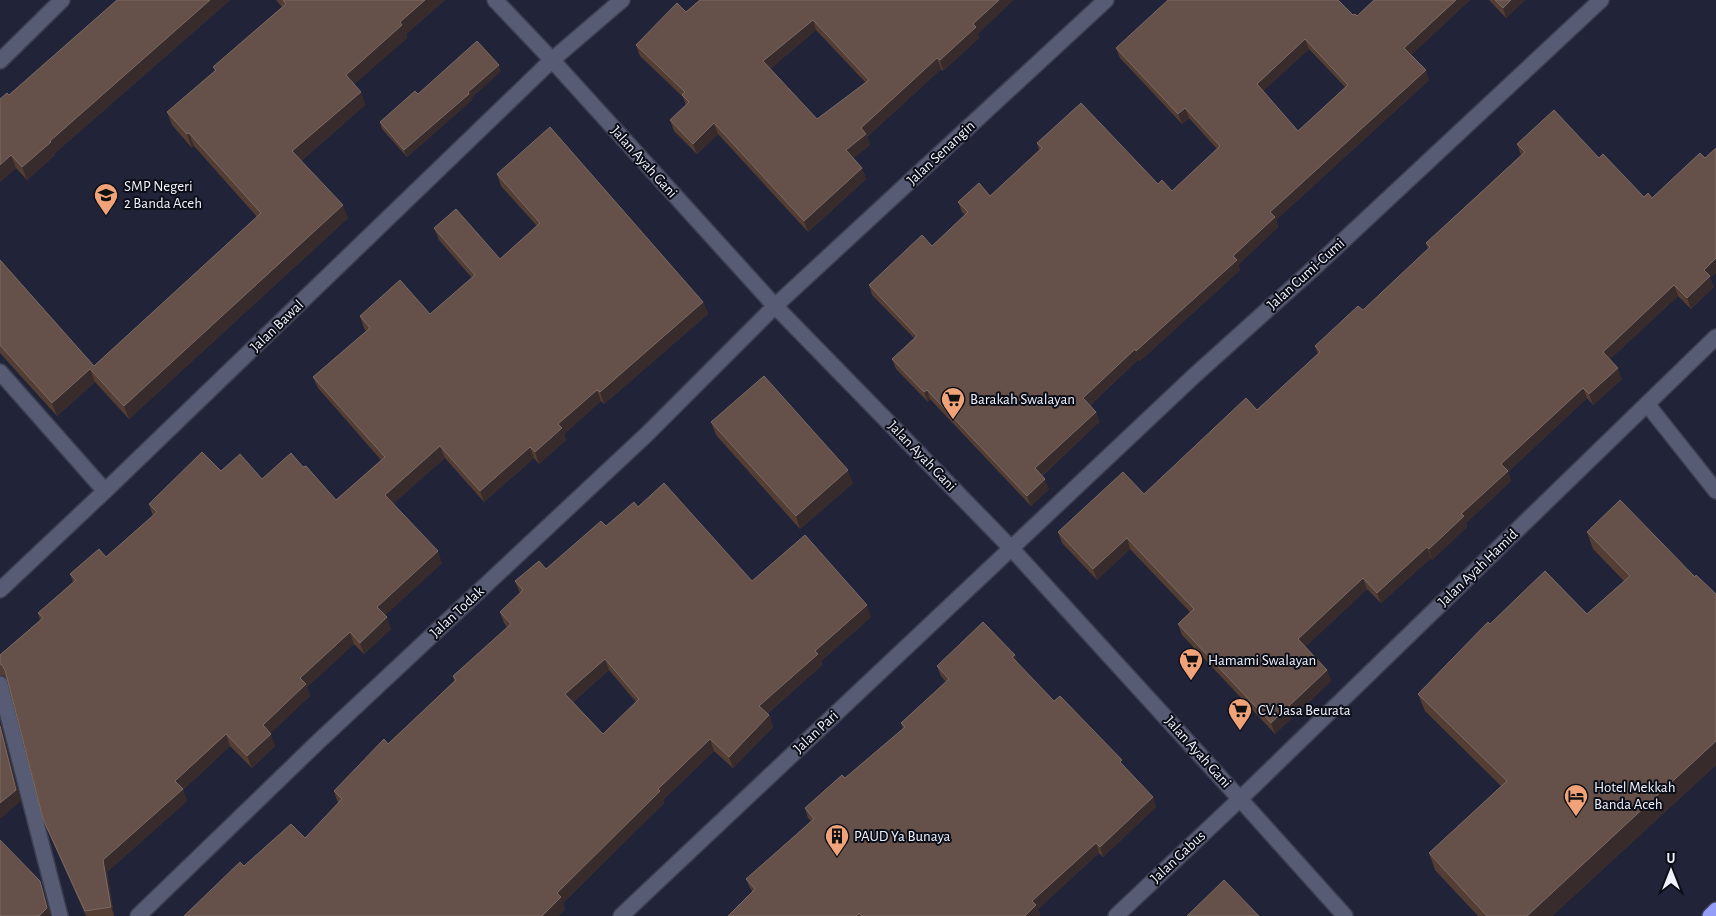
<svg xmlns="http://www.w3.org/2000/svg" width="1716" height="916" font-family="'Alegreya Sans',sans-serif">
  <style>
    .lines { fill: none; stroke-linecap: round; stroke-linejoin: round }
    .lane-casing { stroke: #3d3f51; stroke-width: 18 }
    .street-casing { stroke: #3d3f51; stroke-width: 18 }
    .highway-casing { stroke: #3d3f51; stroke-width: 18 }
    .lane { stroke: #575b74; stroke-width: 15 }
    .street { stroke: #575b74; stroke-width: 15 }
    .highway { stroke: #949ef7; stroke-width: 15 }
    .wall { fill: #543e33; fill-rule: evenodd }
    .shaded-wall { fill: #382b2c }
    .building { fill: #655149; stroke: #7a6a65; fill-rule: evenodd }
    .labels { text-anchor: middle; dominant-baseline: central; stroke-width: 4; stroke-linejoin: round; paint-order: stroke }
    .street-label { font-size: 15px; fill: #f0f2fe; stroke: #0c0e17 }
    .poi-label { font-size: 15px; fill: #f0f2fe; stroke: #0c0e17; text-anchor: start }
  </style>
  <rect width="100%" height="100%" fill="#212339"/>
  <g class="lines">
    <g class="lane-casing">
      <path id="lane" d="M1647,404L1716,491"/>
    </g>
    <g class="street-casing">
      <path id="street" d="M495,0L552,60L775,306L1011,548L1240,799L1345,916
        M0,61L62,0
        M0,372L105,491
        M0,590L105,491L552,60L622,0
        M0,684L60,916
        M138,916L319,741L646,435L775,306L1106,0
        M621,916L1195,375L1315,267L1601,0
        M1116,916L1240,799L1716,337"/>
    </g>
    <g class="highway-casing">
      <path id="highway" d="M1710,916L1716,910"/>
    </g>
    <use href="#lane" class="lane"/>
    <use href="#street" class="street"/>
    <use href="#highway" class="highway"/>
  </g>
  <path class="wall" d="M117,0H230L55,153V155L27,180L16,168L0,182V99L9,95Z
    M276,0H445L406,34L407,38L354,84L361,92L365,105L301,161L348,218L129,419L95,382L57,416L0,353V260L94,366L257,217L194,146L192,148L172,125L167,112L215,71L213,67L282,7Z
    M700,0L978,34L979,38L943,71L941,69L867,137L870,145L853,158L862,168L866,179L808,232L718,134L697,154L674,131L670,120L686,105L683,97L640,56L636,45L686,12ZM816,30L866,83L817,119L770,69Z
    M1470,0L1411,55L1429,80L1276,220L1278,227L1238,265L1240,270L1140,361L1139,359L1090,405L1096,412L1099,422L1042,476L1049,489L1031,506L930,399L928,402L896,369L892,359L914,338L872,295L869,285L932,246L965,215L962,212L958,202L990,196L1039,150L1037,143L1158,184L1172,191L1217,149L1189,118L1182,124L1120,58L1116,48L1353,15L1357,16ZM1309,49L1345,87L1298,131L1263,91Z
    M1489,0H1525L1506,18Z
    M501,71L471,98L472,100L407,157L382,129L380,122L418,94Z
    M1517,144L1599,158L1644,197L1652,198L1705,158L1716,148V273L1710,278L1714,287L1691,309L1678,296L1610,359L1622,379L1593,405L1587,398L1508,472L1511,481L1466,523L1467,527L1432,560L1431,558L1381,603L1367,589L1305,647L1327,670L1331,681L1275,734L1182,635L1178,624L1190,612L1130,549L1097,580L1062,543L1058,532L1144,494L1257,410L1318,354L1315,346L1363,310L1428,249L1426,243L1521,155Z
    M497,174L703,302L708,314L604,404L601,401L564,434L566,440L539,464L534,458L484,502L445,458L393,503L442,563L385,615L391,629L364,654L354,644L307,687L310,696L270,733L275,746L252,768L230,746L183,790L187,801L107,872L114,916H86L48,831L43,819L6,677L2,675H0V655L40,620L38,613L73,582L70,574L106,557L153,516L149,504L221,471L262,479L303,467L336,500L381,460L318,388L313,377L366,331L364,328L360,316L430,314L472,278L439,240L434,228L500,259L537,226L501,186Z
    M711,422L853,483L800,529L716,435Z
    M638,507L752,581L871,617L821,661L822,665L767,714L769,715L773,727L733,768L714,751L663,800L664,803L563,903L565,909L558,916H184L244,866L305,838L338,803L334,791L388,744L454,681L453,676L507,627L504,623L500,612L520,593L515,581L546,569L606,526ZM609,670L636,702L603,734L573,702Z
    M1587,532L1695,577L1716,594V765L1552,916H1478L1435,870L1429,853L1501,786L1425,711L1418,694L1490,624L1587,614L1624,581L1593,549Z
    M1015,655L1017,663L1054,701L1124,766L1153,797L1156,807L1103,857L1099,853L1038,909L1040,915L1039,916H728L753,892L750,888L746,879L811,821L808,818L805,808L845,778L903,729L901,723L946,682L941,676L937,666Z"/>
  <path class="shaded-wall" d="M210,0H230L55,153V155L27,180L22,167L50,141Z
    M425,0H445L406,34L407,38L350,88L346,75L400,22Z
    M999,0H1014L978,34L979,38L943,71L940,60L973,24Z
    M1456,0H1470L1408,58L1404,48Z
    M1511,0H1525L1506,18L1503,8Z
    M813,20L816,30L767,72L763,61Z
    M1305,39L1309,49L1260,94L1257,84Z
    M937,58L941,69L867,137L870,145L850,161L846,150L861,128Z
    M499,65L501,71L471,98L472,100L407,157L404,150L468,92Z
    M1426,70L1429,80L1276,220L1278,227L1238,265L1240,270L1140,361L1136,351L1270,212Z
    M361,92L365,105L297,164L292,151Z
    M1185,108L1189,118L1182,124L1178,114Z
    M714,123L718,134L697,154L693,144Z
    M189,133L194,146L192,148L187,134Z
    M11,155L16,168L0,182V165Z
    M862,168L866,179L808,232L804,221Z
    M343,205L348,218L129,419L124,406Z
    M1716,258V273L1710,278L1714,287L1691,309L1687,298L1704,270Z
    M1674,285L1678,296L1606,363L1603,352Z
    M703,302L708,314L604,404L600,392Z
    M1135,349L1139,359L1086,408L1083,398Z
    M1618,368L1622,379L1593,405L1589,394Z
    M90,369L95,382L57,416L52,403Z
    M1583,388L1587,398L1508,472L1511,481L1466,523L1467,527L1432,560L1429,549L1461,514L1501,464Z
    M597,390L601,401L564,434L566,440L539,464L535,452L558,424Z
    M927,390L930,399L928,402L924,392Z
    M1096,412L1099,422L1039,478L1035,468Z
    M440,446L445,458L390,507L385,495Z
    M530,447L534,458L484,502L480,491Z
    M848,470L853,483L800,529L796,516Z
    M1045,479L1049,489L1031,506L1027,496Z
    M1127,538L1130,549L1097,580L1093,569Z
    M1427,547L1431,558L1381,603L1377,593Z
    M438,551L442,563L381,619L377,607Z
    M1363,578L1367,589L1302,650L1298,639Z
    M867,605L871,617L821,661L822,665L763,717L759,706L815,651Z
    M387,617L391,629L364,654L360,643Z
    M350,632L354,644L307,687L310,696L267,737L263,725L300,678Z
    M1015,655L1018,665L1012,657Z
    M605,659L609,670L569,705L565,694Z
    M1327,670L1331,681L1275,734L1271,723Z
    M769,715L773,727L733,768L729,757Z
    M0,721L21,801L0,819Z
    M226,734L230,746L183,790L187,801L107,872L114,916L111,907L103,860L175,781Z
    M271,734L275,746L252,768L247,756Z
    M710,739L714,751L663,800L664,803L563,903L565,909L558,916H542L557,893L658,789Z
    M1716,741V765L1552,916H1527Z
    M1153,797L1156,807L1103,857L1100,847Z
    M1096,843L1099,853L1038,909L1040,915L1039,916H1025L1032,901Z
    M40,881L44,892L51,916H39Z"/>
  <path class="building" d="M117,0H210L50,141L51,142L22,167L11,155L0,165V99L7,93L9,95Z
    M283,0H425L400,22L402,25L346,75L361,92L292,151L343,205L124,406L90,369L52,403L0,345V260L94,366L261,213L189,133L187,134L167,112L216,70L213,67L286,4Z
    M700,0H999L973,24L976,27L940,60L937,58L861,128L866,134L846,150L862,168L804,221L714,123L693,144L670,120L689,102L682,95L685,92L636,45L677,3L686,12ZM813,20L869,80L817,119L763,61Z
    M1168,0H1338L1353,15L1355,14L1357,16L1374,0H1456L1404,48L1426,70L1270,212L1275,217L1233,256L1237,260L1136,351L1135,349L1083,398L1096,412L1035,468L1045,479L1027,496L927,390L924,392L892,359L917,336L869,285L922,235L932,246L968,212L958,202L979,183L990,196L1042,148L1037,143L1081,103L1158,184L1162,180L1172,191L1220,146L1185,108L1178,114L1116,48ZM1305,39L1348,85L1298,131L1257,84Z
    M1495,0H1511L1503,8Z
    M477,41L499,65L468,92L469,94L404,150L380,122L415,91L418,94Z
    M1554,110L1599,158L1603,154L1644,197L1648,193L1652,198L1700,153L1705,158L1716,148V258L1704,270L1710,276L1687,298L1674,285L1603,352L1618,368L1589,394L1583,388L1501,464L1508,471L1461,514L1464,516L1429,549L1427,547L1377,593L1363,578L1298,639L1327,670L1271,723L1178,624L1194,609L1127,538L1093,569L1058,532L1123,472L1144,494L1246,398L1257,410L1320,352L1315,346L1358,306L1363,310L1430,247L1426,243L1525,152L1517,144Z
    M550,127L703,302L600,392L597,390L558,424L562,428L535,452L530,447L480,491L440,446L385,495L438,551L377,607L387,617L360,643L350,632L300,678L306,684L263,725L271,734L247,756L226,734L175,781L183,789L103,860L111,907L85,911L43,819L5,670L2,665L0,664V655L43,618L38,613L76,580L70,574L99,549L106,557L157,512L149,504L202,452L221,471L240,454L262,479L291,453L303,467L306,466L336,500L385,457L313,377L370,328L360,316L400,280L430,314L475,275L434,228L456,209L500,259L540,223L497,174Z
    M764,376L848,470L796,516L711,422Z
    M664,483L752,581L805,535L867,605L815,651L818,654L759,706L769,715L729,757L710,739L658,789L660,791L557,893L561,897L542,916H184L240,862L244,866L291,824L305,838L342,799L334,791L384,739L388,744L456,680L453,676L511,624L500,612L523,590L515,581L539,561L546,569L601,521L606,526L634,502L638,507ZM605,659L639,699L603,734L565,694Z
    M1620,500L1695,577L1696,575L1716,594V741L1527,916H1487L1429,853L1507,781L1418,694L1488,622L1490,624L1545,571L1587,614L1630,576L1587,532Z
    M983,622L1015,655L1012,657L1054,701L1060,696L1122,760L1120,762L1153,797L1100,847L1096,843L1032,901L1036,905L1025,916H862L859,913L856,916H728L755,889L746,879L814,819L805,808L842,775L845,778L905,727L901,723L949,679L937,666Z
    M0,726L16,790L0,803Z
    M0,840L40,881L47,908L39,916H0Z
    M1224,880L1259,916H1187Z"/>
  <defs>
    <g id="school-pin" transform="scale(1.25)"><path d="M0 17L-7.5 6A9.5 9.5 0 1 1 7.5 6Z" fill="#f0a279" stroke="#0c0e17"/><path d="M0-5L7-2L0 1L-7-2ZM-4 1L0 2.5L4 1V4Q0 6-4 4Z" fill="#111"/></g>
    <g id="supermarket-pin" transform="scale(1.25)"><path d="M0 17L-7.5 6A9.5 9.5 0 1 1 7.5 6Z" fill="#f0a279" stroke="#0c0e17"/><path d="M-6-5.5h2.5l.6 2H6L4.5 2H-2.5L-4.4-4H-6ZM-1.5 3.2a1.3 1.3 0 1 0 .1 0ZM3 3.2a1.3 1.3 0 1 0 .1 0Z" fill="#111"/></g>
    <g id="hotel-pin" transform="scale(1.25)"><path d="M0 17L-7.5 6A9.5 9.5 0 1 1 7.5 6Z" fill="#f0a279" stroke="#0c0e17"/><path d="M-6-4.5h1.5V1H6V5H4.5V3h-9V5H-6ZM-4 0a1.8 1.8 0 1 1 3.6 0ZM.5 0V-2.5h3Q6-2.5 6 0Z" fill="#111"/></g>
    <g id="building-pin" transform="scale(1.25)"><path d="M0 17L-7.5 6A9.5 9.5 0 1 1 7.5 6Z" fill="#f0a279" stroke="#0c0e17"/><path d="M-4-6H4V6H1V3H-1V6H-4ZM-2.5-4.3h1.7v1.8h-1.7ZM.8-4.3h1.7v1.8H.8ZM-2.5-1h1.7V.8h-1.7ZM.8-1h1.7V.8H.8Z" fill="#111"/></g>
  </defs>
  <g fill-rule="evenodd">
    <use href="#school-pin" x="106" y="195"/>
    <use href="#supermarket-pin" x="953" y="399"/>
    <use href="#supermarket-pin" x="1191" y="660"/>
    <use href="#supermarket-pin" x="1240" y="710"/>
    <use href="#hotel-pin" x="1576" y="796"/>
    <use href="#building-pin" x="837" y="836"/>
  </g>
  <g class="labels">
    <g class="street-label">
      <text transform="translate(941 153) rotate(-43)">Jalan Senangin</text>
      <text transform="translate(644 162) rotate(48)">Jalan Ayah Gani</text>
      <text transform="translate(1306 274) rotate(-42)">Jalan Cumi-Cumi</text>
      <text transform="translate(277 326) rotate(-44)">Jalan Bawal</text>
      <text transform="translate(922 456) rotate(46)">Jalan Ayah Gani</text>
      <text transform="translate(1478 568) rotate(-44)">Jalan Ayah Hamid</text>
      <text transform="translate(457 612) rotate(-43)">Jalan Todak</text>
      <text transform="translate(816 732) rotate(-43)">Jalan Pari</text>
      <text transform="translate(1198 752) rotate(48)">Jalan Ayah Gani</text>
      <text transform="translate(1178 857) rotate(-43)">Jalan Gabus</text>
    </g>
    <g class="poi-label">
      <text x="124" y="186">SMP Negeri<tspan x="124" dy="17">2 Banda Aceh</tspan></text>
      <text x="970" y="399">Barakah Swalayan</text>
      <text x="1208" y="660">Hamami Swalayan</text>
      <text x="1258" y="710">CV. Jasa Beurata</text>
      <text x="1594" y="787">Hotel Mekkah<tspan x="1594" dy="17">Banda Aceh</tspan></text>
      <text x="854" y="836">PAUD Ya Bunaya</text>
    </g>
  </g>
  <g transform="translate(1671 871)" stroke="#0c0e17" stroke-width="4" paint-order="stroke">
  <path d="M0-4L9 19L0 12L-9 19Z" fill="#f0f2fe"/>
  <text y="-8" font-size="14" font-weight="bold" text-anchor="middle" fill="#f0f2fe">U</text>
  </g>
</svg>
